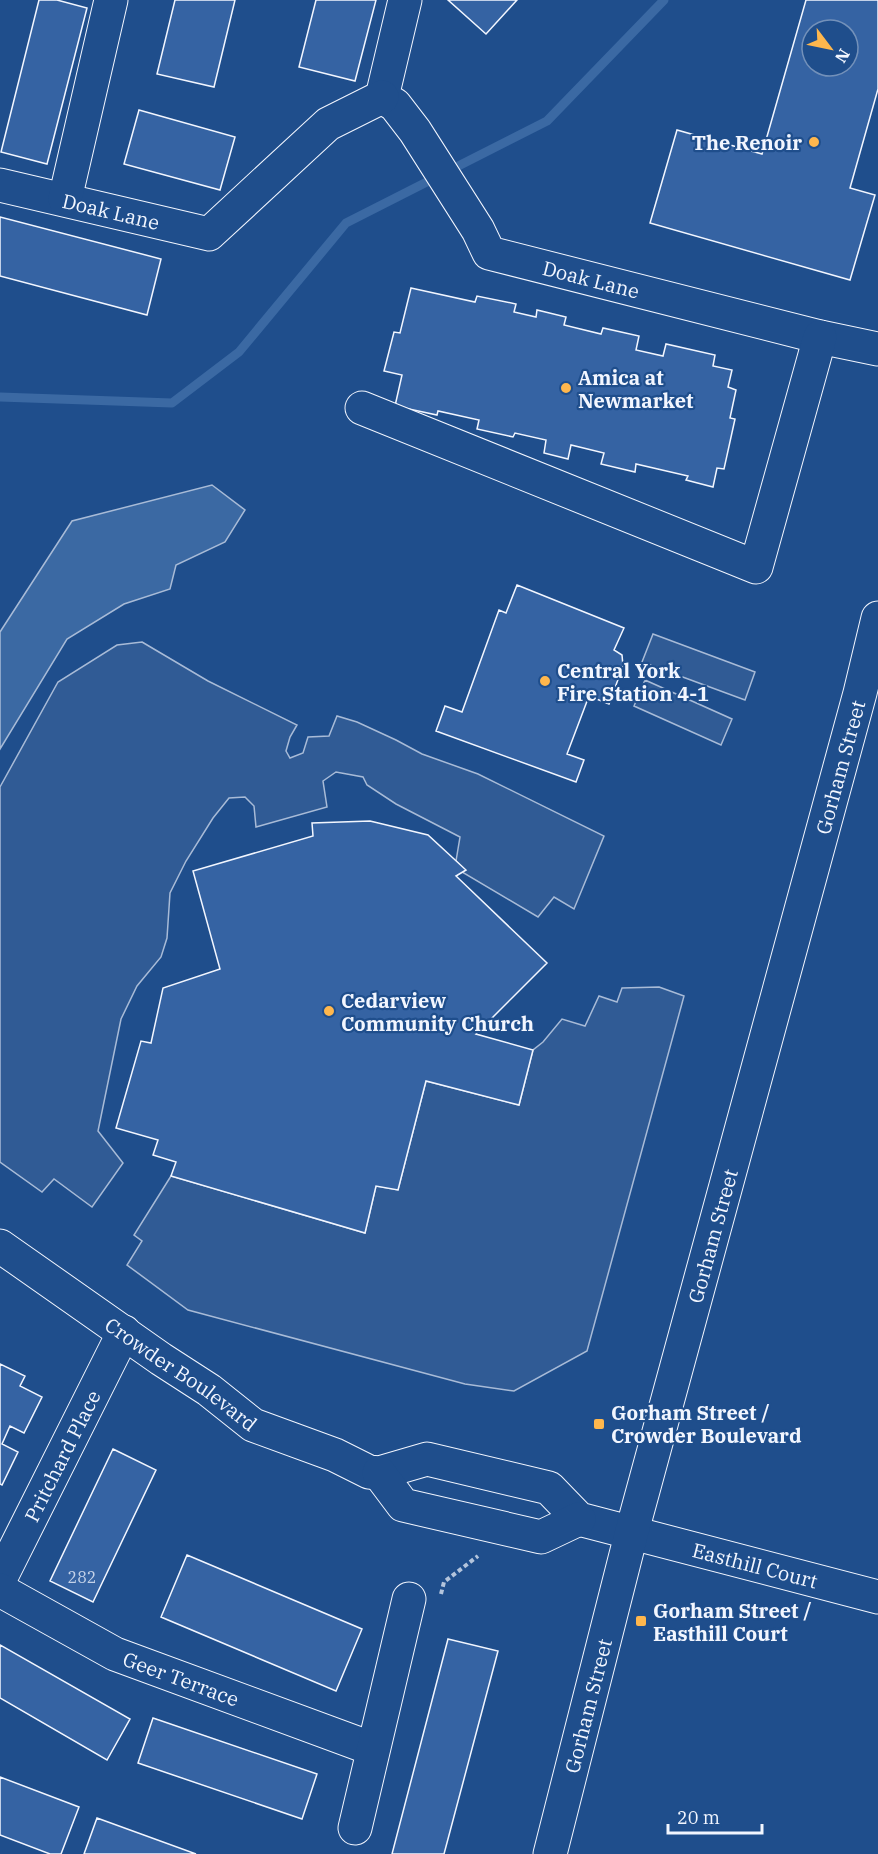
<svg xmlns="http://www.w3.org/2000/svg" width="878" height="1854" font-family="'IBM Plex Serif',serif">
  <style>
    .parking { fill: #305b95; stroke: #a8bbd7; stroke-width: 1.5 }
    .water { fill: #3b69a3; stroke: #a8bbd7; stroke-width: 1.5 }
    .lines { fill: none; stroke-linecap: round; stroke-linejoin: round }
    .stream { stroke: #3b69a3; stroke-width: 9 }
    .building { fill: #3563a3; stroke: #f2f6ff; stroke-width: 1.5; fill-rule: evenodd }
    .minor-casing { stroke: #f2f6ff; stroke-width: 35 }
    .major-casing { stroke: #f2f6ff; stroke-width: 35 }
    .path { stroke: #b3c4dc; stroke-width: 4; stroke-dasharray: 4.5 3; stroke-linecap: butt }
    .minor { stroke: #1f4e8c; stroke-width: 33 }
    .major { stroke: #1f4e8c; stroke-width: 33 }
    .poi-dot { fill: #ffb74d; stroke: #1f4e8c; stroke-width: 2 }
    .labels { text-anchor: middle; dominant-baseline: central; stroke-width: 4.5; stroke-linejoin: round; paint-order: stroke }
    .number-label { font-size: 16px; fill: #c3d1e8 }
    .poi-label { font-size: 20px; font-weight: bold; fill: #f2f6ff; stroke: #1f4e8c; text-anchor: start }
    .street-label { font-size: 20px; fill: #f2f6ff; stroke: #1f4e8c }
  </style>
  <rect width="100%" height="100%" fill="#1f4e8c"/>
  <path class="parking" d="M653,634L755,672L745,700L642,662Z
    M142,642L208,681L297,725L290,737L286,751L290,758L303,753L308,737L329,736L337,716L357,722L396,740L422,754L478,774L604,836L574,909L554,897L538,917L462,872L465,870L456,861L460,837L396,804L367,785L363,777L336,772L323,781L327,807L256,827L254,806L245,797L229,798L213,818L186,861L170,893L167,938L161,957L137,986L121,1019L98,1131L123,1163L92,1207L54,1179L42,1192L0,1162V787L58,682L117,645Z
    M645,680L732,719L721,745L634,706Z
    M659,987L684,996L587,1351L514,1391L465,1384L188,1310L127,1265L142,1241L134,1235L171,1176L365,1233L376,1186L398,1190L426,1081L519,1105L533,1050L543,1042L562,1019L585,1026L599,996L617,1002L622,988Z"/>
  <path class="water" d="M212,485L245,510L225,542L176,565L170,589L124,604L67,639L0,749V632L72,521Z"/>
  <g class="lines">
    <path class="stream" d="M0,397L172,403L239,352L346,223L547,121L664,0"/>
  </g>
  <path class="building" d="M39,0H57L87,8L47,164L1,152Z
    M175,0H235L214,87L157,74Z
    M316,0H376L355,81L299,67Z
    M448,0H517L486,34Z
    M806,0H878V89L850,188L875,195L850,280L650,223L677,130L762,154ZM812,30H848V66H812Z
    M139,110L235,137L220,190L124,164Z
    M0,217L161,259L147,315L0,276Z
    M411,288L475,302L477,296L516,304L514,312L536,317L537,310L566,317L564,325L601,334L603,328L639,336L636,350L663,356L666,344L715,355L713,366L732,370L728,387L736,390L730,418L735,419L724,469L717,468L713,487L686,480L688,476L636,464L635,472L601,464L604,453L571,445L568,459L544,453L546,440L515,433L513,437L477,429L479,420L438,411L437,415L395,406L402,375L384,371L394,332L400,333Z
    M517,585L624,628L614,650L622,655L623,666L609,704L589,696L567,754L584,760L576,782L436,731L445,706L462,712L499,610L506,613Z
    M370,821L428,835L466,870L456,876L547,963L476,1034L533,1050L519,1105L426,1081L398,1190L376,1186L365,1233L171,1176L176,1162L153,1155L158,1140L116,1128L141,1041L151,1043L163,988L220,969L193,871L313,836L312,823Z
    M0,1364L25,1376L20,1386L42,1397L24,1433L10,1426L2,1444L18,1452L2,1485L0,1484Z
    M113,1449L156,1470L93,1602L50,1581Z
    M187,1555L362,1629L336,1691L161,1617Z
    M448,1639L498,1651L444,1854H392Z
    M0,1645L130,1719L107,1760L0,1698Z
    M153,1718L317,1774L302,1819L138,1763Z
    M0,1777L79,1807L61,1854H50L0,1835Z
    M97,1818L196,1854H84Z"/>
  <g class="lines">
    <g class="minor-casing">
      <g id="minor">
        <path id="s1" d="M405,0L382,97L395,105L415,131L478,230L489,253L820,337L878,349"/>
        <path id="s2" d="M0,185L209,234L328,124L382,97"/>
        <path d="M65,199L111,0"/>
        <path d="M362,408L756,567L820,337"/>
        <path id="s3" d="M0,1246L161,1359L209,1390L253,1425L335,1455L369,1472L379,1473L427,1459L549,1488L579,1519L878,1597"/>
        <path d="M379,1473L403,1505L541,1537L579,1519"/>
        <path id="s4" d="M0,1579L124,1332"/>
        <path id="s5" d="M0,1590L115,1654L373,1749"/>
        <path d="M355,1828L409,1599"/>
      </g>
    </g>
    <g class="major-casing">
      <g id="major">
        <path id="s6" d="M550,1854L632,1531L860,693L878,618"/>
      </g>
    </g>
    <path class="path" d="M441,1594L444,1582L478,1556"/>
    <use href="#minor" class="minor"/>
    <use href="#major" class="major"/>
  </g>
  <g class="poi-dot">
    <circle cx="814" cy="142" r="6"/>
    <circle cx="566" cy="388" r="6"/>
    <circle cx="545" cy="681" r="6"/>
    <circle cx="329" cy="1011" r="6"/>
    <rect x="593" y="1418" width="12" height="12" rx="3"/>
    <rect x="635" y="1615" width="12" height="12" rx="3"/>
  </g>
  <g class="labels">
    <g class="number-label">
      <text x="82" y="1577">282</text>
    </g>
    <g class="poi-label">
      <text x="802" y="142" text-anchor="end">The Renoir</text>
      <text x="578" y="377">Amica at<tspan x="578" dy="23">Newmarket</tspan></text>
      <text x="557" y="670">Central York<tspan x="557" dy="23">Fire Station 4-1</tspan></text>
      <text x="341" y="1000">Cedarview<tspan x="341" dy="23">Community Church</tspan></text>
      <text x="611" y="1412">Gorham Street /<tspan x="611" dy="23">Crowder Boulevard</tspan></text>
      <text x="653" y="1610">Gorham Street /<tspan x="653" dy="23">Easthill Court</tspan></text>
    </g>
    <g class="street-label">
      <text stroke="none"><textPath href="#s2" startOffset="114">Doak Lane</textPath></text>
      <text stroke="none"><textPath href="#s1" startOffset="396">Doak Lane</textPath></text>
      <text stroke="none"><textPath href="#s6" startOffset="1125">Gorham Street</textPath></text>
      <text stroke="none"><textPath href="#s6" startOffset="639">Gorham Street</textPath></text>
      <text stroke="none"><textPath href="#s3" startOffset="222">Crowder Boulevard</textPath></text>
      <text stroke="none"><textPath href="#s4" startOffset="138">Pritchard Place</textPath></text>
      <text stroke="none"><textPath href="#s3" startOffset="846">Easthill Court</textPath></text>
      <text stroke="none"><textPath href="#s5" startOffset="202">Geer Terrace</textPath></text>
      <text stroke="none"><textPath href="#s6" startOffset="153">Gorham Street</textPath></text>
    </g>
  </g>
  <g transform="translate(830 48) rotate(122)"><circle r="28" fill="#1f4e8c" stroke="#7391ba" stroke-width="1.5"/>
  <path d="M0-4.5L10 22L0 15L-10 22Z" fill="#ffb74d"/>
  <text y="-9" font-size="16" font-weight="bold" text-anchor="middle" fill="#f2f6ff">N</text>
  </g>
  <path d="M668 1824v9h94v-9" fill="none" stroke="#f2f6ff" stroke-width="3"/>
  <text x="677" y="1824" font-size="18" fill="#f2f6ff" stroke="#1f4e8c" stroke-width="4.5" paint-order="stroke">20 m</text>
</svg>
